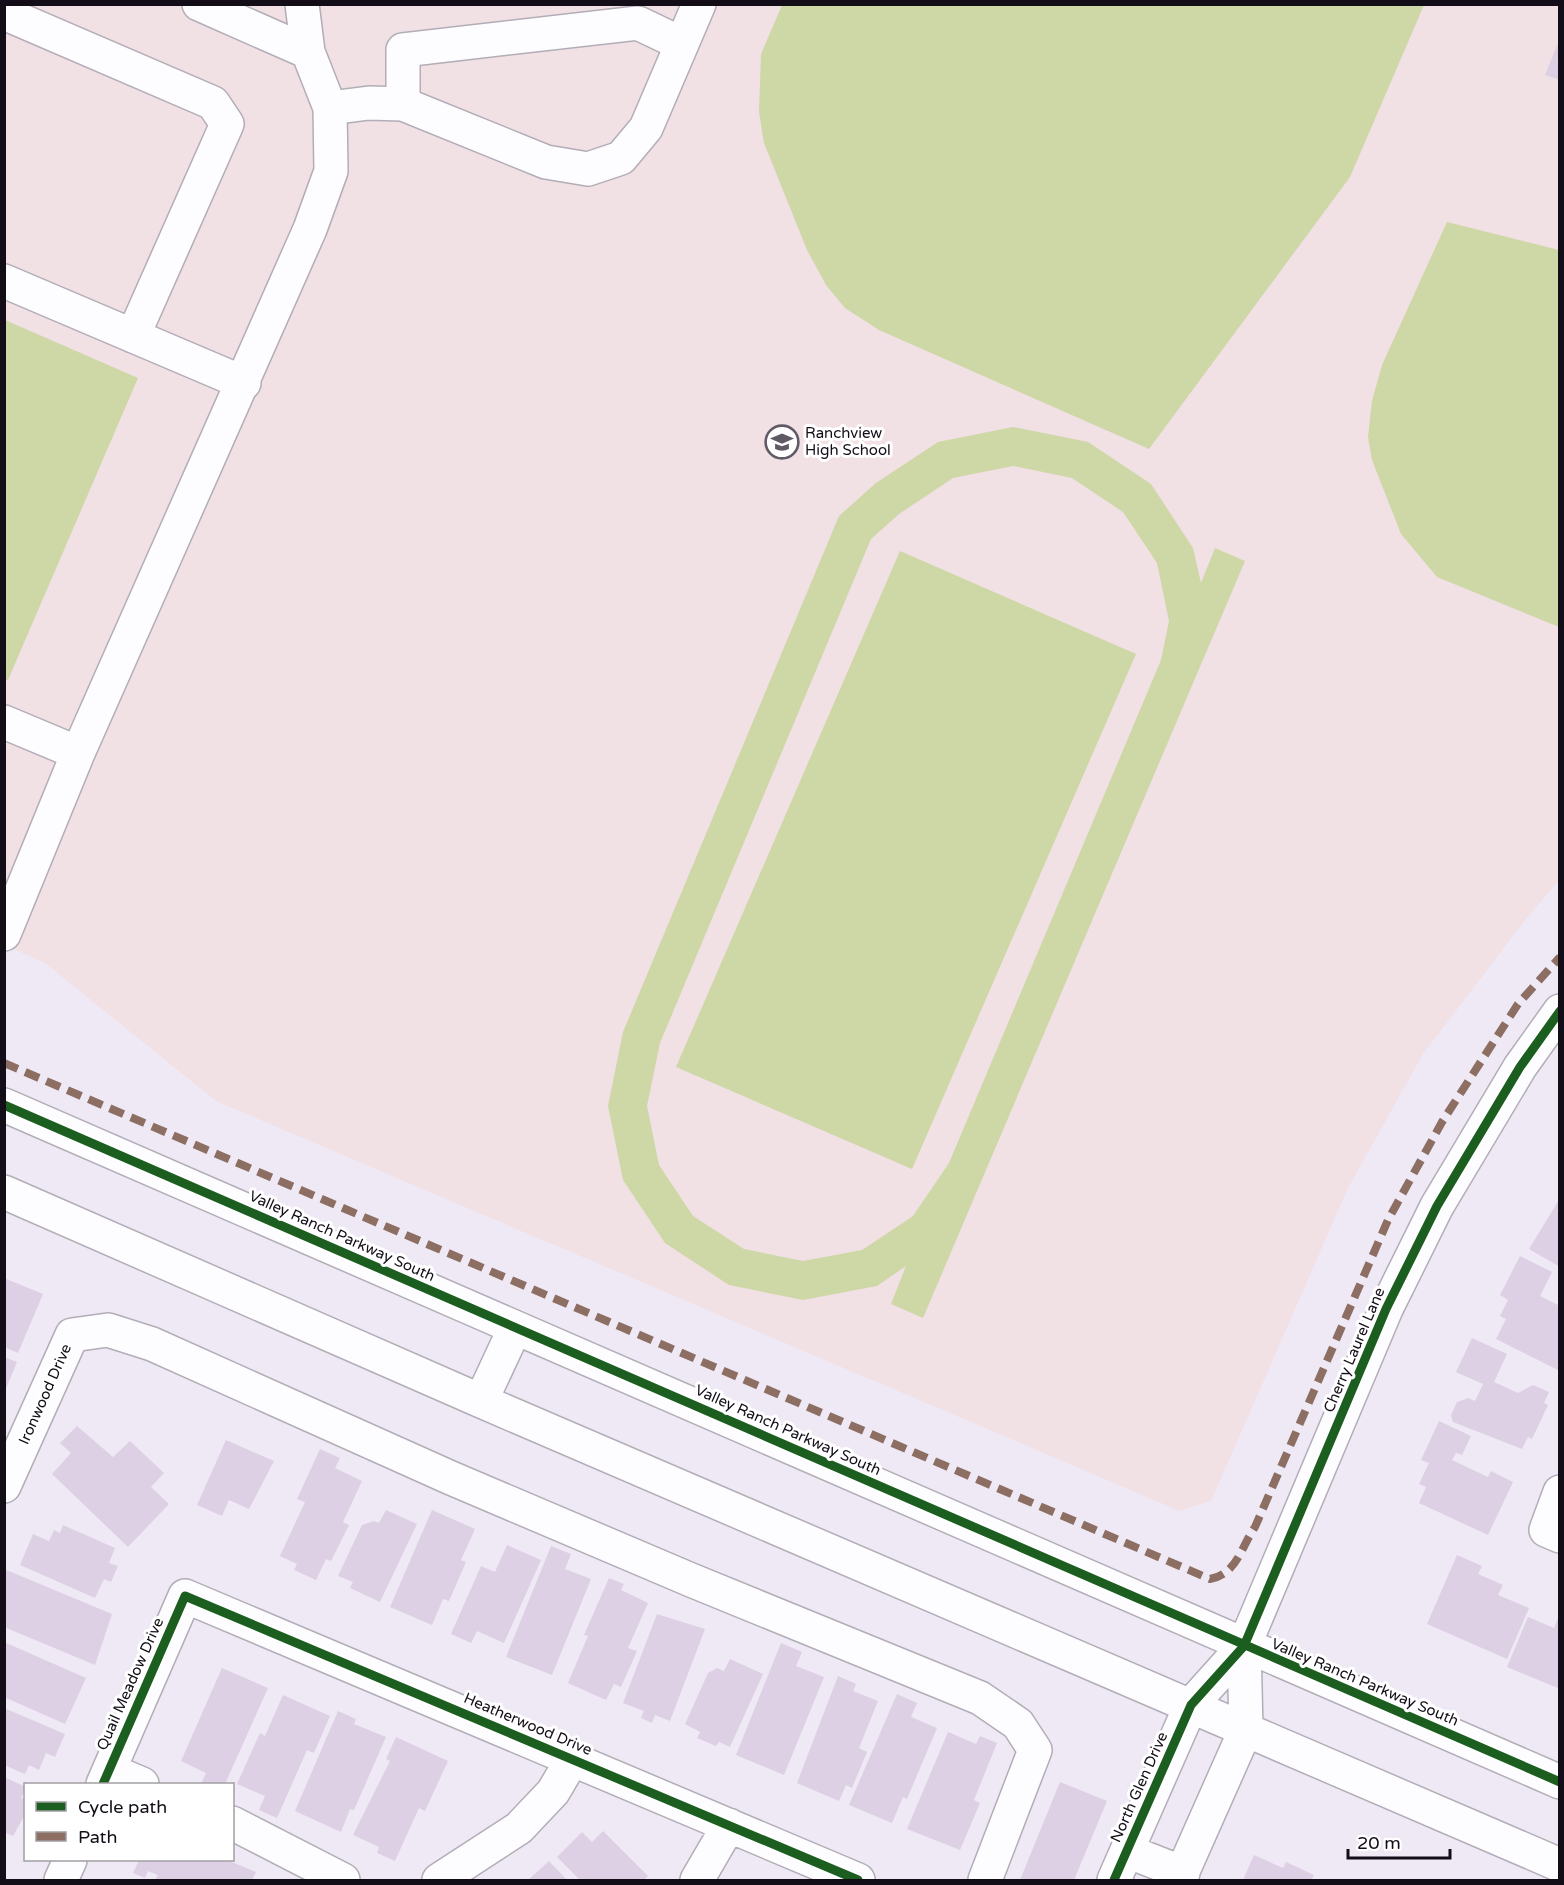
<svg xmlns="http://www.w3.org/2000/svg" width="1564" height="1885" font-family="'Varela Round',sans-serif">
  <style>
    .education { fill: #f1e0e4 }
    .green { fill: #ced7a6; fill-rule: evenodd }
    .building { fill: #ddcfe4 }
    .lines { fill: none; stroke-linecap: round; stroke-linejoin: round }
    .minor-casing { stroke: #b2adb7; stroke-width: 36 }
    .minor { stroke: #fdfcfe; stroke-width: 33 }
    .quiet { stroke: #8d6e63; stroke-width: 8; stroke-dasharray: 15 8; stroke-linecap: butt }
    .cycleway-casing { stroke: #fff; stroke-width: 13 }
    .cycleway { stroke: #1b5e20; stroke-width: 9 }
    .labels { text-anchor: middle; dominant-baseline: central; stroke-width: 6; stroke-linejoin: round; paint-order: stroke }
    .poi-label { font-size: 15px; fill: #130d17; stroke: #fff; text-anchor: start }
    .street-label { font-size: 15px; fill: #130d17; stroke: #fff }
  </style>
  <rect width="100%" height="100%" fill="#efe9f5"/>
  <path class="education" d="M5,5H1559V880L1522,924L1423,1054L1348,1188L1211,1501L1180,1511L216,1101L45,963L5,945Z"/>
  <path class="green" d="M782,5V4L1424,5L1350,177L1149,449L879,330L845,308L826,285L807,250L764,143L759,112L761,54Z
    M1447,222L1559,250V627L1437,577L1401,534L1372,460L1368,437L1372,401L1382,365Z
    M5,320L138,378L8,680L4,679Z
    M1013,427L1088,442L1151,484L1193,548L1201,583L1215,548L1245,561L923,1318L891,1304L906,1266L877,1286L803,1300L729,1285L665,1243L623,1180L608,1106L623,1032L839,516L876,483L938,442ZM1013,466L1072,478L1123,512L1157,563L1169,621L1161,660L949,1163L913,1216L862,1250L803,1261L744,1249L693,1216L659,1165L647,1106L660,1043L871,539L899,514L953,478Z
    M900,551L1136,654L912,1169L676,1067Z"/>
  <path class="building" d="M1559,41H1560V80L1545,75Z
    M1560,1198V1267L1529,1249Z
    M1520,1256L1552,1272L1540,1296L1560,1306V1371L1496,1339L1506,1319L1500,1316L1508,1300L1500,1295Z
    M4,1278L43,1294L18,1353L4,1347Z
    M1472,1338L1507,1354L1494,1382L1518,1393L1533,1385L1549,1392L1544,1403L1548,1405L1532,1439L1528,1437L1522,1449L1453,1422L1451,1415L1457,1402L1468,1398L1475,1401L1483,1384L1456,1372Z
    M4,1357L17,1362L5,1391H4Z
    M1439,1421L1471,1436L1462,1455L1456,1453L1452,1460L1488,1477L1491,1471L1513,1482L1488,1535L1419,1503L1426,1487L1419,1484L1429,1463L1421,1460Z
    M77,1426L113,1457L130,1441L164,1473L151,1487L169,1504L128,1547L52,1474L71,1453L60,1443Z
    M226,1440L274,1461L249,1509L229,1500L222,1516L197,1505Z
    M320,1449L340,1458L335,1468L362,1481L343,1522L349,1525L331,1561L326,1559L316,1580L294,1570L297,1564L280,1556L305,1502L297,1499Z
    M386,1510L417,1524L380,1602L350,1588L353,1582L338,1576L362,1525L374,1521L379,1523Z
    M432,1510L475,1529L461,1560L466,1562L449,1601L443,1599L432,1625L390,1607Z
    M63,1525L115,1548L109,1563L118,1566L111,1582L104,1579L95,1598L20,1565L33,1534L49,1541L54,1530L60,1533Z
    M507,1545L541,1560L504,1643L477,1631L471,1643L451,1634L481,1566L495,1572Z
    M551,1546L571,1554L565,1569L591,1579L552,1675L506,1657Z
    M1457,1555L1482,1566L1478,1574L1503,1585L1498,1595L1529,1608L1507,1659L1427,1624Z
    M4,1569L112,1614L95,1665L4,1627Z
    M609,1578L624,1584L621,1590L648,1603L628,1648L637,1651L621,1687L614,1684L606,1700L568,1683L588,1636L584,1635Z
    M657,1614L705,1629L670,1721L655,1715L652,1723L641,1718L644,1711L623,1703Z
    M1559,1616H1560V1689L1507,1667L1528,1617L1554,1628Z
    M4,1642L86,1678L65,1724L4,1697Z
    M781,1643L802,1652L796,1666L824,1677L784,1775L736,1755Z
    M730,1659L763,1674L730,1747L719,1742L716,1746L697,1738L700,1732L685,1724L708,1673L717,1668L724,1671Z
    M222,1668L268,1688L225,1784H201L206,1773L181,1761Z
    M838,1676L856,1684L853,1691L878,1701L859,1748L867,1752L852,1788L846,1785L839,1801L797,1783Z
    M897,1694L917,1703L911,1717L937,1728L907,1799L903,1797L892,1823L849,1805Z
    M283,1695L330,1716L314,1753L307,1750L277,1818L259,1810L265,1796L237,1784L260,1733L265,1736Z
    M4,1708L65,1734L55,1757L46,1753L39,1770L29,1765L25,1774L4,1765Z
    M338,1711L356,1719L354,1724L386,1737L354,1810L350,1809L341,1832L295,1811Z
    M948,1732L976,1744L980,1736L997,1743L974,1800L980,1803L960,1850L907,1829Z
    M396,1737L448,1761L425,1811L419,1808L395,1861L377,1853L379,1847L353,1835L390,1761L386,1759Z
    M4,1777L26,1787L21,1798L26,1800V1813L13,1836L4,1832Z
    M1060,1782L1107,1801L1074,1880H1020Z
    M603,1831L648,1876L644,1880H580L557,1857L582,1832L592,1842Z
    M1254,1855L1283,1868L1286,1862L1314,1875L1311,1880H1243Z
    M139,1860H227L256,1872L252,1880H155L158,1875L148,1871L145,1878L133,1873Z
    M549,1861L567,1880H528Z"/>
  <g class="lines">
    <g class="minor-casing">
      <path id="minor" d="M199,4L308,52L302,4
        M4,13L213,103L227,124L133,336
        M308,52L330,108
        M403,104V50L638,23L682,44
        M4,281L244,383
        M4,722L78,753
        M4,934L78,753L310,229L331,171L330,108L369,103L403,104L546,162L588,169L621,158L646,128L699,4
        M4,1105L1560,1782
        M4,1192L481,1401L1560,1865
        M481,1401L515,1328
        M4,1486L72,1335L108,1330L152,1344L451,1478L691,1580L980,1698L1018,1724L1035,1750L985,1880
        M1560,1492L1546,1530L1560,1536
        M109,1770L142,1784
        M103,1784L185,1596L858,1880
        M232,1823L343,1880
        M1127,1851L1183,1873
        M61,1880L70,1860
        M439,1880L519,1828L553,1792L572,1760
        M697,1880L729,1825
        M1114,1880L1191,1705L1244,1646L1386,1309L1437,1206L1520,1067L1560,1011
        M1179,1880L1246,1729L1244,1646"/>
    </g>
    <use href="#minor" class="minor"/>
    <path class="quiet" d="M4,1063L1210,1579C1237,1574 1241,1547 1255,1527L1388,1220L1442,1122L1518,1004L1560,957"/>
    <g class="cycleway-casing">
      <path id="cycleway" d="M4,1105L1560,1782
        M103,1784L185,1596L858,1880
        M1114,1880L1191,1705L1244,1646L1386,1309L1437,1206L1520,1067L1560,1011"/>
    </g>
    <use href="#cycleway" class="cycleway"/>
  </g>
  <defs>
    <g id="school-ring" transform="scale(1.725)"><circle r="9.5" fill="#fff" stroke="#605a65" stroke-width="1.5"/><path d="M0-5L7-2L0 1L-7-2ZM-4 1L0 2.5L4 1V4Q0 6-4 4Z" fill="#605a65"/></g>
  </defs>
  <g fill-rule="evenodd">
    <use href="#school-ring" x="782" y="442"/>
  </g>
  <g class="labels">
    <g class="poi-label">
      <text x="805" y="433">Ranchview<tspan x="805" dy="17">High School</tspan></text>
    </g>
    <g class="street-label">
      <text transform="translate(342 1236) rotate(24)">Valley Ranch Parkway South</text>
      <text transform="translate(1354 1350) rotate(-67)">Cherry Laurel Lane</text>
      <text transform="translate(45 1394) rotate(-66)">Ironwood Drive</text>
      <text transform="translate(788 1430) rotate(24)">Valley Ranch Parkway South</text>
      <text transform="translate(1365 1682) rotate(23)">Valley Ranch Parkway South</text>
      <text transform="translate(130 1684) rotate(-66)">Quail Meadow Drive</text>
      <text transform="translate(528 1724) rotate(23)">Heatherwood Drive</text>
      <text transform="translate(1139 1787) rotate(-66)">North Glen Drive</text>
    </g>
  </g>
  <rect width="1564" height="1885" fill="none" stroke="#130d17" stroke-width="12"/>
  <rect x="24" y="1783" width="210" height="78" fill="#ffffff" stroke="#a19ea2" stroke-width="1.5"/>
  <rect x="36" y="1802" width="30" height="9" fill="#1b5e20" stroke="#a19ea2" stroke-width="1.5"/>
  <text x="78" y="1813" font-size="18" fill="#130d17">Cycle path</text>
  <rect x="36" y="1832" width="30" height="9" fill="#8d6e63" stroke="#a19ea2" stroke-width="1.5"/>
  <text x="78" y="1843" font-size="18" fill="#130d17">Path</text>
  <path d="M1348 1849v9h102v-9" fill="none" stroke="#130d17" stroke-width="3"/>
  <text x="1357" y="1849" font-size="18" fill="#130d17" stroke="#ffffff" stroke-width="4.5" paint-order="stroke">20 m</text>
</svg>
